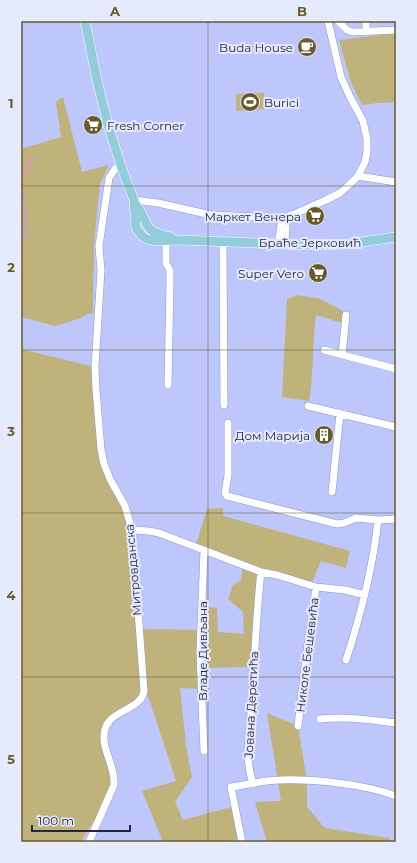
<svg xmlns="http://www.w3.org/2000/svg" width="417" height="863" font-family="Montserrat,sans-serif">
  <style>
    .green { fill: #c0b27b }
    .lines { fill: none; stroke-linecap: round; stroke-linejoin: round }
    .stream { stroke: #d992c7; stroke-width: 2 }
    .minor-casing { stroke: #8b97d6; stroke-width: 8 }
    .major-casing { stroke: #fff; stroke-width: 10 }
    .minor { stroke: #fff; stroke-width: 7 }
    .major { stroke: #93cddb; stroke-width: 9 }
    .grid { fill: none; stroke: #685b28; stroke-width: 1; stroke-opacity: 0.55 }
    .labels { text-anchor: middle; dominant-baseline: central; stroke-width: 4; stroke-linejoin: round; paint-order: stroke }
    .poi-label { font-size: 12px; fill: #22263f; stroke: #e6eaff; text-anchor: end }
    .street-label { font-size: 12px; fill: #22263f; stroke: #e6eaff }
    .neatline { fill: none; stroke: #685b28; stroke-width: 1.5 }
    .grid-label { font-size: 13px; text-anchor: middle; font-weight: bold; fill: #685b28 }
  </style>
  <rect width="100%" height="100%" fill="#bdc7fc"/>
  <path class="green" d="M396,33V102L378,103L362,105L351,83L339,40Z
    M264,93V109L236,111V94Z
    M63,97L82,172L109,165L100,184L94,244L93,314L90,313L81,318L55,326L21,317V149L61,137L56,102Z
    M297,295L321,299L343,311L342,323L316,315C312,344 314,373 309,401L282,397L287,299Z
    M21,349L95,367L101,449L128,514L139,629L201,630V606L217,608L218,632L244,634L243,612L228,599L233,585L241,581L243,566L195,547L207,509L223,508V516L350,551L346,568L321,561L311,585L261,572L254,667L201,668L202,689L180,688L186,746L192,777L175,802L183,820L231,807L239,839L222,842H163L142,791L176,781L149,699L145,692L106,727C107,742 113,774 110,786C106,804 90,826 81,842H21Z
    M267,713L298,726L307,781V807L325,828L389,838V842H267L255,802L281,801Z"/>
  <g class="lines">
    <path class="stream" d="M21,244L26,230L25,206L21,181L25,172L33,159"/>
    <g class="minor-casing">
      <path id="minor" d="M338,21L347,30L352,32L396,30
        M366,32V21
        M358,176L396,182
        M134,200L158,203L211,215L282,218L297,213L326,200L340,193L350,184L358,176L365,162L367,151V139L363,121L350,97L341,77L328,21
        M282,218L286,227L285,244
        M166,241V263L170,270V282L168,385
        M223,241L224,405
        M278,244L282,219
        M324,350L396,369
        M342,355L346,315
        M308,406L396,427
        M228,423V475L225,493L227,496L337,524L344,523L356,518L378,520L396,519
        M332,492L340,413
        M132,530L149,531L159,533L261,572L277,575L316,587L345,590L365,595
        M204,551L200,652L204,751
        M346,660C361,614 373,568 378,520
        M320,719C345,716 370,720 396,723
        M298,726L306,659L316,587
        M253,784C243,755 251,727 252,698C255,656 256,614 261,572
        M89,842L114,785C116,765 98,746 106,726C114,710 142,708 144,691L132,530L125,506L110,479L104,464L101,449L96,390L95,367L101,271L99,246L109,178L115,169L121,166
        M242,842L231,787C247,785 264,780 280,780C313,779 365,784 396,796"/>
    </g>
    <g class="major-casing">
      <path id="major" d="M85,21L97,80L108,125L121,166L134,200L136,228L142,236L147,239L154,241L180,240L306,245L348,244L396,237
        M136,205C151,225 141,231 171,237"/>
    </g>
    <use href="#minor" class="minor"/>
    <use href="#major" class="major"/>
  </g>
  <path class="grid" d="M208,21V842M21,186H396M21,350H396M21,513H396M21,677H396"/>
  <defs>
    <g id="cafe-disc" transform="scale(1)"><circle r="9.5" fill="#685b28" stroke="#e6eaff"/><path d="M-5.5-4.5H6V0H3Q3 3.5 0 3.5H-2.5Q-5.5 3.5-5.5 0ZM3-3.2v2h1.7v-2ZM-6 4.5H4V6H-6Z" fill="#fff"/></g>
    <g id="stadium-disc" transform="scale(1)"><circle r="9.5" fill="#685b28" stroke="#e6eaff"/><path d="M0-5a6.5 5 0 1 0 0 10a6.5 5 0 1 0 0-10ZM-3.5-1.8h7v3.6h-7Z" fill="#fff"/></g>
    <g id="supermarket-disc" transform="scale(1)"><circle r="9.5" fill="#685b28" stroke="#e6eaff"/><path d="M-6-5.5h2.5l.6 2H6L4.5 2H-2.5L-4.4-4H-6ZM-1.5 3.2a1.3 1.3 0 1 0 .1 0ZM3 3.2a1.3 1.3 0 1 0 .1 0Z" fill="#fff"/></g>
    <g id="building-disc" transform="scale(1)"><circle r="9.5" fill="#685b28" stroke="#e6eaff"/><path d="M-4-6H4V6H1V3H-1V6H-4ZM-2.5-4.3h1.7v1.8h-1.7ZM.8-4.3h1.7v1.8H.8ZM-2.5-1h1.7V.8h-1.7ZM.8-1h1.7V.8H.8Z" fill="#fff"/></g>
  </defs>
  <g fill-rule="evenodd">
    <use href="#cafe-disc" x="307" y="47"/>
    <use href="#stadium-disc" x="250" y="102"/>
    <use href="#supermarket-disc" x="93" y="125"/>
    <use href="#supermarket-disc" x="315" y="216"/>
    <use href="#supermarket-disc" x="318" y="273"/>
    <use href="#building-disc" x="324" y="435"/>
  </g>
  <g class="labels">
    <g class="poi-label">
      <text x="293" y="47">Buda House</text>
      <text x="264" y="102" text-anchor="start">Burici</text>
      <text x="107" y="125" text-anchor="start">Fresh Corner</text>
      <text x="301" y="216">Маркет Венера</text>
      <text x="304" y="273">Super Vero</text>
      <text x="310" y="435">Дом Марија</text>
    </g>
    <g class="street-label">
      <text x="310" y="242">Браће Јерковић</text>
      <text transform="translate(133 570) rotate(-95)">Митровданска</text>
      <text transform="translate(202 651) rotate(-90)">Владе Дивљана</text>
      <text transform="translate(307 655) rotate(-83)">Николе Бешевића</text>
      <text transform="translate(251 705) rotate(-87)">Јована Деретића</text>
    </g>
  </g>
  <rect width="417" height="863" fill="none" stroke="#e6eaff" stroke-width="44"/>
  <path d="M32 825v6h98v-6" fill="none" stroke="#22263f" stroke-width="2"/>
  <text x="38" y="825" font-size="12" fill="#22263f" stroke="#e6eaff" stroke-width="3" paint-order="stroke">100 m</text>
  <rect x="22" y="22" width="373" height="819" class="neatline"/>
  <g class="grid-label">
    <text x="115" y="16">A</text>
    <text x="302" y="16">B</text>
    <text x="11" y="108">1</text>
    <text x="11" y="272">2</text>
    <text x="11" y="436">3</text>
    <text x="11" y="600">4</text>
    <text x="11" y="764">5</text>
  </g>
</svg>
